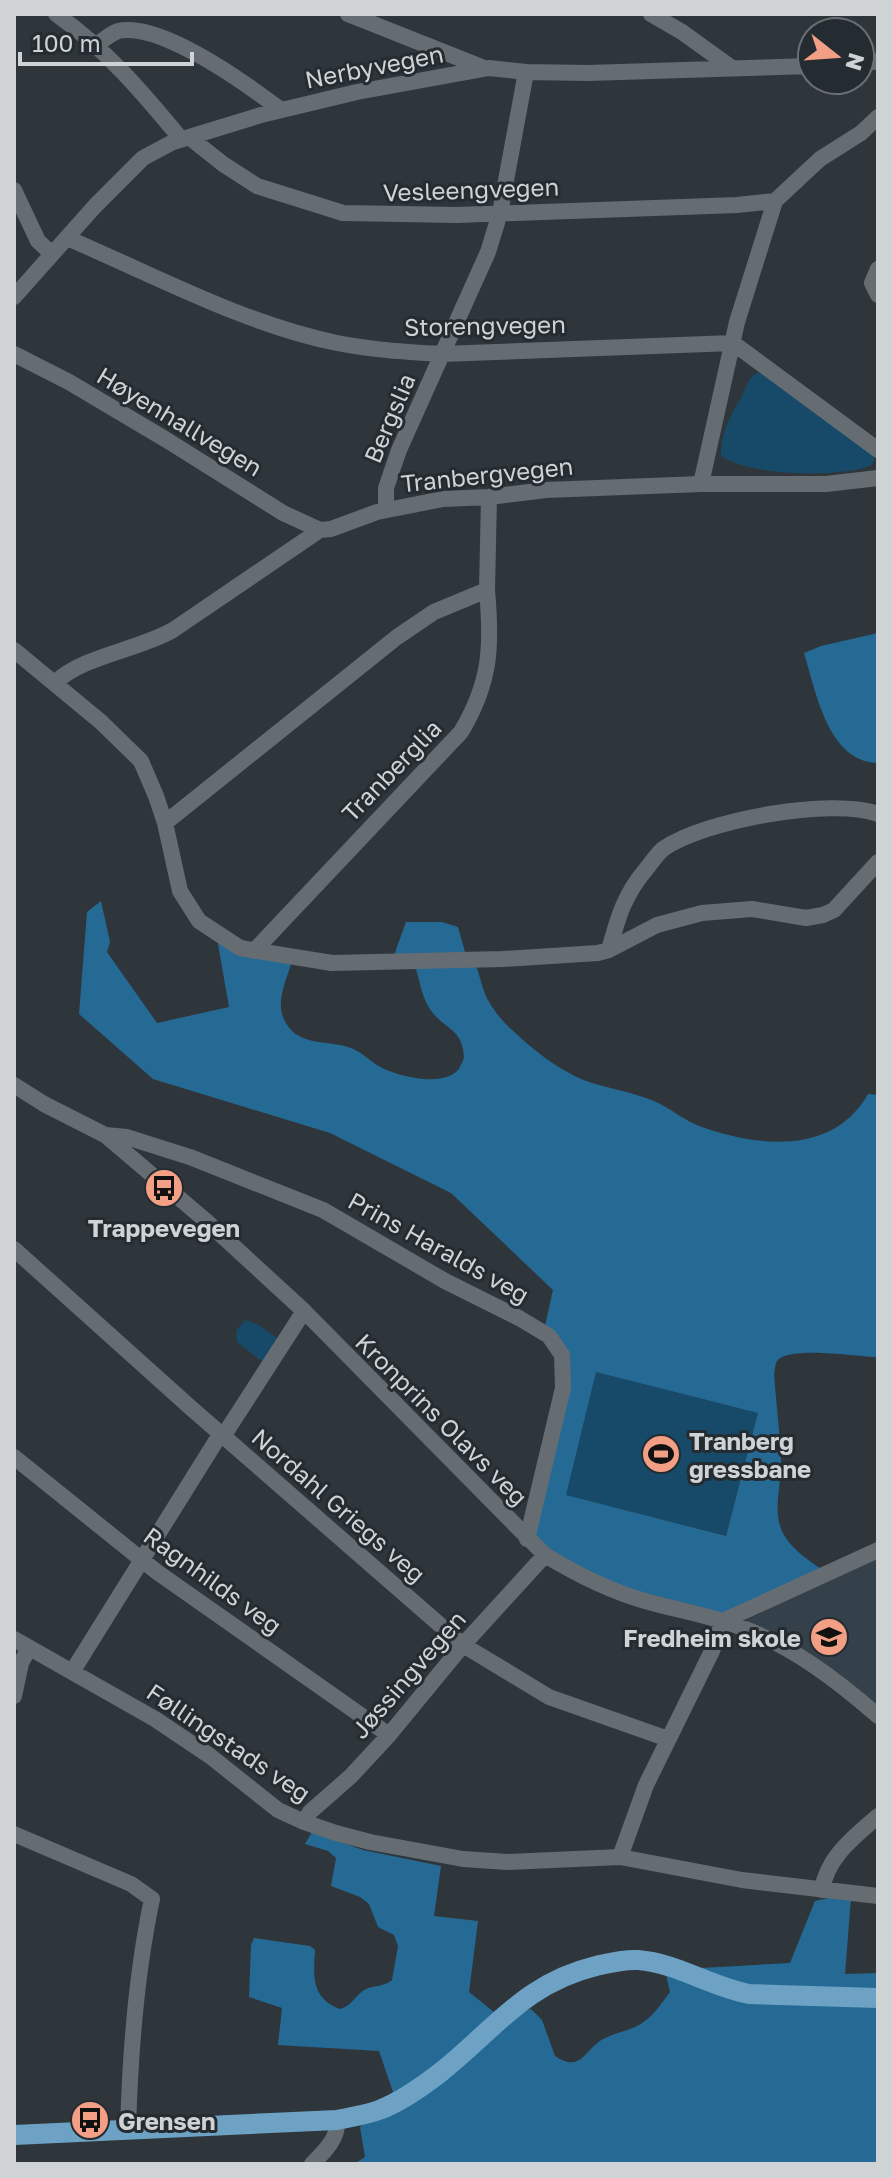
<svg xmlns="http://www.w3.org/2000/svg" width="892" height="2178" font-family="'Golos Text',sans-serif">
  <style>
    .built { fill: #34414a }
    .green { fill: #174968 }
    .forest { fill: #256a94; fill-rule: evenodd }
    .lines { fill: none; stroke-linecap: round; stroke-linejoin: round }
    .minor { stroke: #656d73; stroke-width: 16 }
    .major { stroke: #6da2c5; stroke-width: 20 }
    .labels { text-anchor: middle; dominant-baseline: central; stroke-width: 6; stroke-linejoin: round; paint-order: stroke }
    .street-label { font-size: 24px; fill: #cfd3d6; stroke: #252c31 }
    .poi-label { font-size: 24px; font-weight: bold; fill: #cfd3d6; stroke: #252c31; text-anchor: start }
  </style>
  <rect width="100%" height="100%" fill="#2f363b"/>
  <path class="built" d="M878,1557V1706L832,1669L746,1620Z"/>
  <path class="green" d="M760,372L874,455V461L870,466C837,478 750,476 721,456C721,432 730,417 742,396C748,384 747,377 760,372Z
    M245,1320L257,1324L279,1339L264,1363L237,1342L236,1331Z
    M596,1372L758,1413L726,1536L565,1495Z"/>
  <path class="forest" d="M878,633V763C828,762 816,692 804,653L821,646Z
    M101,901L110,942L107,952L157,1023L229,1007L218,944L226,934L293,958C288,976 276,999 283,1017C295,1048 326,1039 351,1048C361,1052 368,1059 377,1065C394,1076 443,1088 458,1070C461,1066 462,1062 464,1058C463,1029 446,1030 432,1012C423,1001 420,983 416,969L393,958L406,922H442L458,927L465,952C479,960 480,986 488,1000C494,1011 502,1021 511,1029C532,1049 558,1070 586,1081C609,1089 634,1092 656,1102C671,1109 684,1120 699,1126C757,1147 833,1156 868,1094L878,1095V1357C859,1357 789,1345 777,1361C775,1364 775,1370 774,1374C776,1403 780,1432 781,1461C782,1485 771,1513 784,1535C792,1549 808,1560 821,1569L734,1618L631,1594L546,1559L530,1521L563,1367L542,1339L553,1290L451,1193L330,1133L153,1079L79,1014L87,912ZM596,1372L758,1413L726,1536L566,1495Z
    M312,1832L363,1850L441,1866L434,1916L478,1921L469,1992L500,2017L531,2009L542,2020L555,2056C581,2074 585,2049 603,2039C614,2033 628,2031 639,2025C653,2017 661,2004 670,1992L665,1970L790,1963L815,1901L833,1897L851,1898L845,1974L878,1973V2164H354L365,2157L360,2127L394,2095L379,2051L278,2045L282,2008L249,1997L251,1945L254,1938L310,1946L315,1950C313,1977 312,1999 340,2009C352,2006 356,1994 366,1989C375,1985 384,1987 392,1980L398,1946L394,1935L378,1927L369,1904L360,1897L331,1886L336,1858L328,1851L305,1844Z"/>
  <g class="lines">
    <path class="minor" d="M56,14C106,49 143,93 181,139
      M348,14L484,68
      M651,14L682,32L732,68
      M97,45C103,40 110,34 118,31C160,21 248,85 281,110
      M860,64L878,61
      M189,137L223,164L257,186L343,213L457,215L737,205L775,201
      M14,190L38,241L52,254
      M67,238C154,275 244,324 337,343C372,350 407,352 442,354L733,343L878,450
      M878,269L872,283L878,295
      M14,297L95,206L143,158L173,142L261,115L357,92L489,68L526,72L588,73L812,66
      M14,354L69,382L165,439L283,513L320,530
      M701,484L737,322L775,201L820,159L861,133L878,117
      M386,510V488L399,450L488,252L500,213L526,72
      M14,650L101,722L141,761L156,796L165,823L180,891L199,921L240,948L332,963L503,959L598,953L609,950L657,925L702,913L752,909L806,918L823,915L834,910L878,862
      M56,682C83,656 138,650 173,630L320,530L331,529L377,512L443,499L489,497L546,490L701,484H826L878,478
      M165,823L397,637L434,612L487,590L489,497
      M609,950C618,917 624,895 647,868C652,862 657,854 663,849C704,820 832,797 878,814
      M254,951L461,732C491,682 492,646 487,590
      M14,1085L44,1104L105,1135L205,1220L304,1311L545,1555C576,1574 610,1591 645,1601C676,1610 709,1615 740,1627C791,1645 838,1681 878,1716
      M105,1135L127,1137L190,1157L323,1210L445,1281L519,1318L549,1336L562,1355L563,1388L527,1539
      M14,1249L191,1408L463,1645L549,1697L668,1739
      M224,1435L304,1311
      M14,1457L157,1572L389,1735
      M723,1621L878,1550
      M14,1639L155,1719L210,1756L278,1810L304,1822L336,1833L370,1842L463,1859L508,1862L620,1857L742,1880L878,1896
      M72,1672L221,1433
      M14,1696L21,1663L29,1648
      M304,1822L310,1812L351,1776L389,1735L463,1645L545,1555
      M14,1834L131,1884L152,1899C136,1974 130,2055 128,2131
      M620,1857L646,1785L712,1651L723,1621
      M822,1890C827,1857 854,1837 878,1816
      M312,2164C324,2152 339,2138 337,2120"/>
    <path class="major" d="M14,2135L337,2120C351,2117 366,2115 379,2110C401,2102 423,2086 441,2072C495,2029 525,1983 596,1966C609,1963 624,1959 638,1960C677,1963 711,1987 749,1994L878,1998"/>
  </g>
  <defs>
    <g id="bus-disc" transform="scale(2)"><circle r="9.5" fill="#f39f85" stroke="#252c31"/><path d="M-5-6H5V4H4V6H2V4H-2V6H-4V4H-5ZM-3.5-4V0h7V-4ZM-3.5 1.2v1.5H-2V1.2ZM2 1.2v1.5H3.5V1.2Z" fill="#111"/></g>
    <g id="stadium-disc" transform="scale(2)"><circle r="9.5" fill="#f39f85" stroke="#252c31"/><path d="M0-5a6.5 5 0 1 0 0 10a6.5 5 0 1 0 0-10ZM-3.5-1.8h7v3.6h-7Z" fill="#111"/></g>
    <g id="school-disc" transform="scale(2)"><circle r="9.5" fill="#f39f85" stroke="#252c31"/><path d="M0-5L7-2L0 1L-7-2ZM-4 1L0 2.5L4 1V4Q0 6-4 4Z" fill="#111"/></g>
  </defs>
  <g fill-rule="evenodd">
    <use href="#bus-disc" x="164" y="1188"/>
    <use href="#stadium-disc" x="661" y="1454"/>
    <use href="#school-disc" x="829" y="1637"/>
    <use href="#bus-disc" x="90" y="2120"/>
  </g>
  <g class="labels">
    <g class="street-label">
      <text transform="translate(374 66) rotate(-11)">Nerbyvegen</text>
      <text transform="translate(471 189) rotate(-2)">Vesleengvegen</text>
      <text transform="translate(485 325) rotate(-1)">Storengvegen</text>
      <text transform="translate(389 418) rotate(-67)">Bergslia</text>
      <text transform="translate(180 421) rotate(31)">Høyenhallvegen</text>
      <text transform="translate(487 474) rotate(-6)">Tranbergvegen</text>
      <text transform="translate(391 770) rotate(-46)">Tranberglia</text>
      <text transform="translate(439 1247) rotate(29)">Prins Haralds veg</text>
      <text transform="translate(442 1419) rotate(45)">Kronprins Olavs veg</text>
      <text transform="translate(339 1505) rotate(41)">Nordahl Griegs veg</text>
      <text transform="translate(213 1580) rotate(36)">Ragnhilds veg</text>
      <text transform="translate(408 1674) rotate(-49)">Jøssingvegen</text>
      <text transform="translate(229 1742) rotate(34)">Føllingstads veg</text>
    </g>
    <g class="poi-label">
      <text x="164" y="1227" text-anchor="middle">Trappevegen</text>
      <text x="689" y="1440">Tranberg<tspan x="689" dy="28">gressbane</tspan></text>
      <text x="801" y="1637" text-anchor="end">Fredheim skole</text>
      <text x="118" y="2120">Grensen</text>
    </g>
  </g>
  <rect width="892" height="2178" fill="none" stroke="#cfd3d6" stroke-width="32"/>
  <g transform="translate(836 56) rotate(107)"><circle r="38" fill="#252c31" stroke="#696f73" stroke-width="2"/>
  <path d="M0-6L14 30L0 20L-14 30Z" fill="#f39f85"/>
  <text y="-12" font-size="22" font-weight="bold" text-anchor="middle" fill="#cfd3d6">N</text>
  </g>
  <path d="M20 52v12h172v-12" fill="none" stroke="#cfd3d6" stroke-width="4"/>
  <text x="32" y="52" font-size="24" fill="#cfd3d6" stroke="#252c31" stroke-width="6" paint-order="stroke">100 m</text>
</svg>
